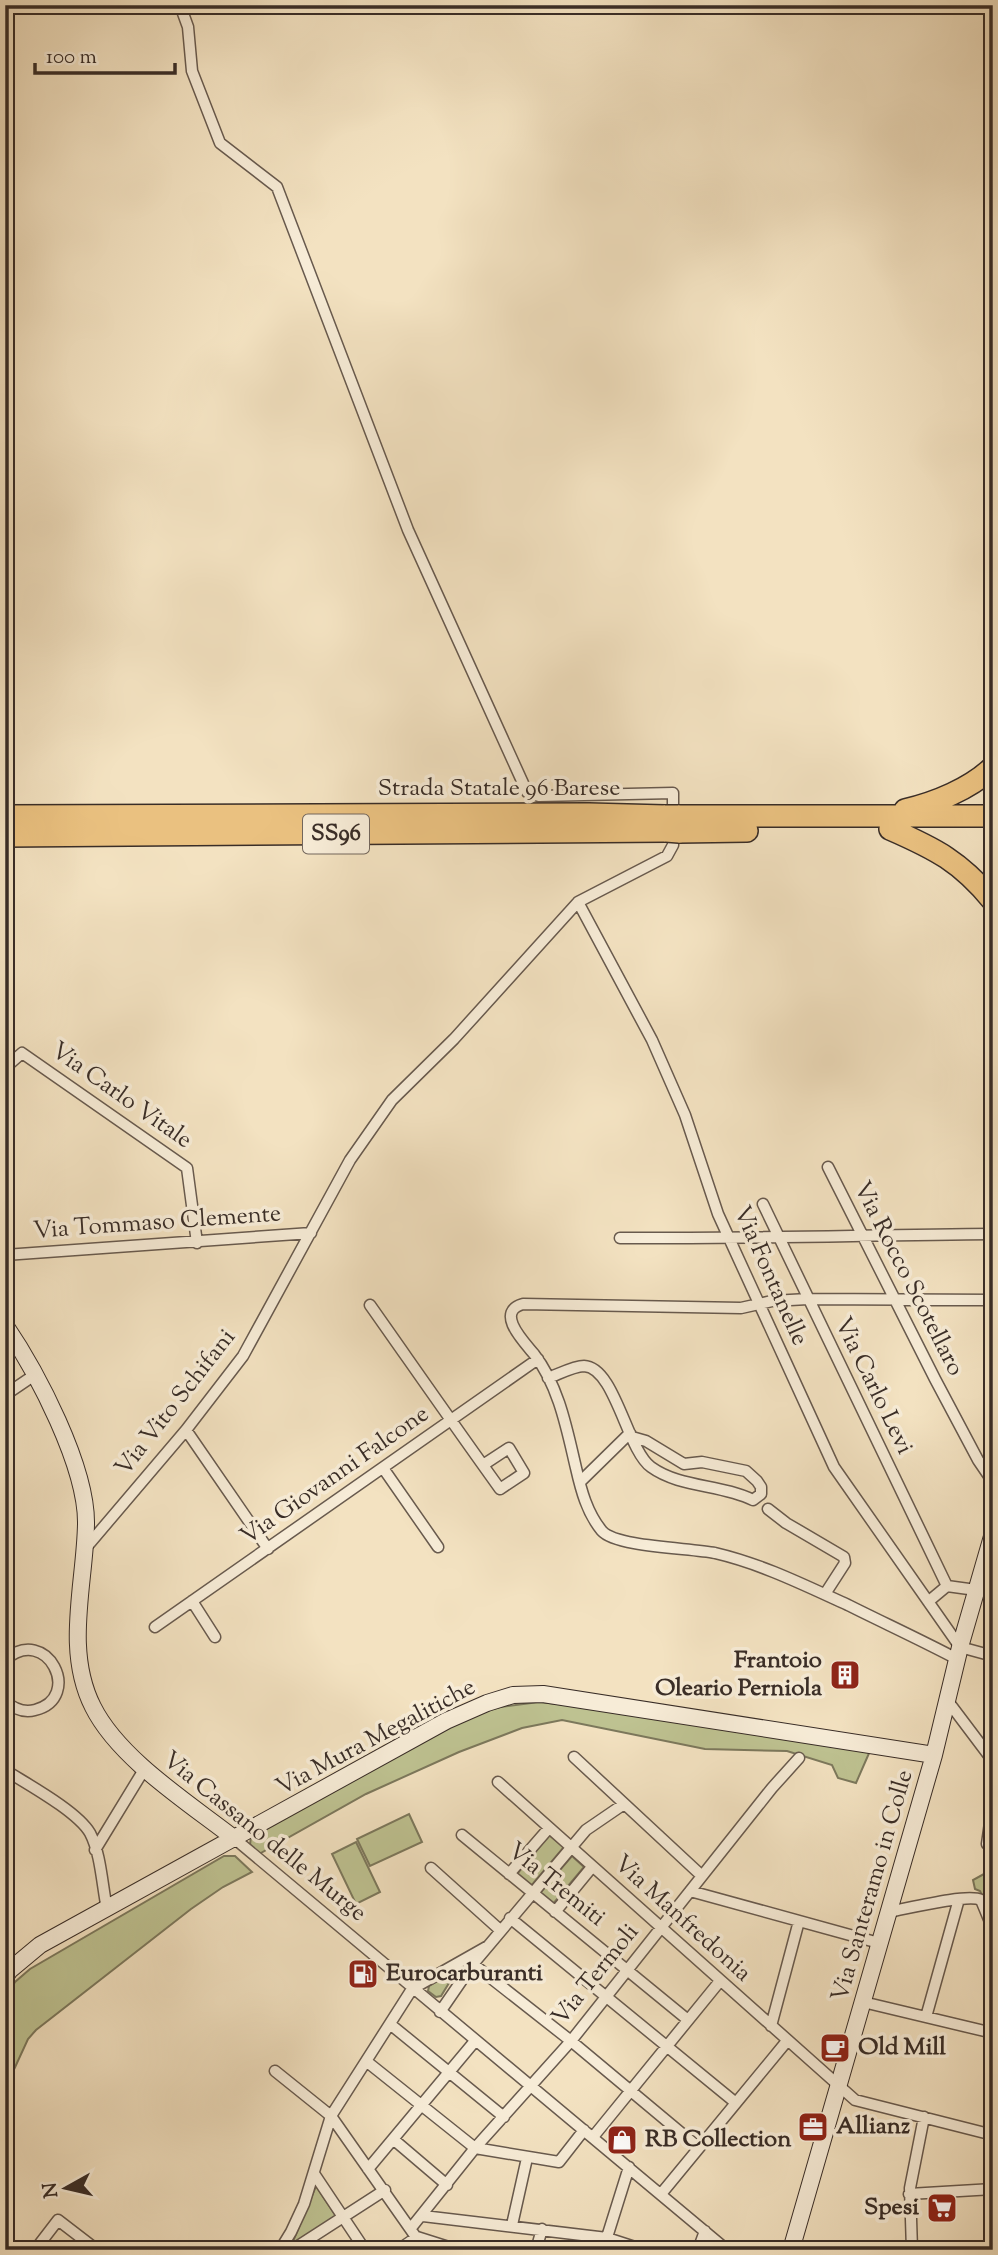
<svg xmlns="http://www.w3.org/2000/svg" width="998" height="2255" font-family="'Sorts Mill Goudy',serif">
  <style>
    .green { fill: #bec291; stroke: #7c785c; stroke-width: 2 }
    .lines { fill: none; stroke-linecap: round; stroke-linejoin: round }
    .street-casing { stroke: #685a4e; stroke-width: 13 }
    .secondary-casing { stroke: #392d27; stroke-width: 18 }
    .highway-casing { stroke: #392d27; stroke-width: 24 }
    .street { stroke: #f7ecd7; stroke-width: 10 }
    .secondary { stroke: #f7ecd7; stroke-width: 16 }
    .highway { stroke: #eac180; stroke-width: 21 }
    .highway-bridge-casing { stroke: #392d27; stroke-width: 24; stroke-linecap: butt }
    .highway-bridge { stroke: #eac180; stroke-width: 21 }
    .labels { text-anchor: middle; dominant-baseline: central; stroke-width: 7; stroke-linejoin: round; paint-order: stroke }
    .shield { fill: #f7ecd7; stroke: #72665c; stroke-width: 2 }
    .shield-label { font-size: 23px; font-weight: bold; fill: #392d27 }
    .street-label { font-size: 24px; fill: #392d27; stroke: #f7ecd7 }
    .poi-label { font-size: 24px; font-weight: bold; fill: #392d27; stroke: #f7ecd7; text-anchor: start }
  </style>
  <rect width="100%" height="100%" fill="#f3e2c1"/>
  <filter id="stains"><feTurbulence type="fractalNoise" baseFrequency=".00286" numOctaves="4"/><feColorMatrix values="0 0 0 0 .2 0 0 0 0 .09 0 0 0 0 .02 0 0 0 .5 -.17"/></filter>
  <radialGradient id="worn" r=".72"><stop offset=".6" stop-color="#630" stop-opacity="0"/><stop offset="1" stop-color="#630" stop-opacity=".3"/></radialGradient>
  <path class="green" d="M539,1702L577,1706L870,1751L856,1783L838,1778L832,1765L787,1751L705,1749L562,1720L522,1728L459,1752L366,1794L259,1854L250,1845L251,1836L469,1716L500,1707Z
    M409,1814L422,1842L370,1866L357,1839Z
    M993,1820V1918L980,1891L975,1889L973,1880L984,1874Z
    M549,1835L564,1847L531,1886L517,1874Z
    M356,1842L380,1892L356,1904L332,1854Z
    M224,1856H235L252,1872L223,1887L191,1909L36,2030L28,2039L5,2089V1999L15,1982L30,1969Z
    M572,1856L584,1867L553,1904L540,1893Z
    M457,1970L441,1996L436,1997L428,1991L429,1986Z
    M316,2186L336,2216L291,2246Z"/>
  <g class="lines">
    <g class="street-casing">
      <path id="street" d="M578,902L652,1040L685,1115L718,1214L834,1467L960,1647L993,1656
        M5,1068L22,1053L187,1168L197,1243
        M828,1167L935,1379L978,1460L993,1482
        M763,1204L947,1586
        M620,1238C744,1239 868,1235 993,1234
        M5,1255L311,1233
        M370,1305C413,1366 456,1428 500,1489L524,1473L509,1448L483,1465
        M548,1378C559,1374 574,1366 584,1366C615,1367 627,1450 651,1467C680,1488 721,1484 753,1500L761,1494V1487L757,1481L746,1471L702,1462L684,1464L646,1441L632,1437
        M5,1395L36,1374
        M186,1430L268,1549
        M383,1468L438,1547
        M580,1482L630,1433
        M768,1509L786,1523L844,1557L845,1563L825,1594
        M84,1550L186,1430L243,1356L350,1160L392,1100L454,1039L578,902L667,856L673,845V793L539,796L527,792L408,530L277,187L220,143L192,71L188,27L180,5
        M192,1601L215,1637
        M929,1601L947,1586L976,1590
        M155,1627L538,1359
        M957,1659C921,1640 884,1623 848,1605C804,1585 762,1564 715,1553C690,1548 616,1547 602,1531C587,1513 581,1490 576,1468C567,1430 559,1386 534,1354C525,1343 494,1312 523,1304L741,1308L772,1301L808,1299L993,1300
        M5,1660C47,1623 84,1698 35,1710C24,1713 14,1709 5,1701
        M947,1700L993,1761
        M574,1757L702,1876
        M5,1770C27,1784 77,1811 90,1833C101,1854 102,1885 107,1909
        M498,1782L855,2100L993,2135
        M462,1835L688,2020
        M235,1839L727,2250
        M987,1844L993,1802
        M95,1850L145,1768
        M431,1868L500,1930
        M509,1874L549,1828
        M690,1891L879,1943
        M555,1912L592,1867
        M888,1912C906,1909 968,1893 981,1900L993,1929
        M510,1918L736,2103
        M473,1964L571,2041L698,2147
        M863,2002L993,2033
        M440,2012L473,1964L586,1830L624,1804
        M926,2017L959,1899
        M390,2024L504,2117
        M771,2026L799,1921
        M366,2061L475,2148L559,2162L584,2130
        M275,2071L331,2116L425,2250
        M593,2137L720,1981
        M393,2139L447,2185
        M368,2169L475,2041
        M315,2175L365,2250
        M661,2194L787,2041
        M909,2194L993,2189
        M423,2216L607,2238L644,2250
        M512,2225L527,2158
        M411,2228L475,2148L571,2041L772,1788L799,1758
        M35,2250L58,2220L97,2250
        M280,2250L291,2232L304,2204L331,2116L412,1989L488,1946
        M292,2250L385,2190
        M398,2250L417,2237L458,2250
        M536,2250L542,2229
        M603,2250L629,2167
        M698,2250L705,2231
        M912,2250L910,2188L924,2117"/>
    </g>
    <g class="secondary-casing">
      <path id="secondary" d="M5,1325C37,1372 87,1467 86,1524C85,1584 64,1650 93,1707C119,1759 189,1803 235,1839
        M5,1977L10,1970L40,1945L446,1721L487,1703L513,1695L543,1694L934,1755
        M791,2250L934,1755L960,1647L993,1533"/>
    </g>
    <g class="highway-casing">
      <path id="highway" d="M905,810C935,803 970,789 993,767
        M5,816L589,814L665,816
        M678,816H993
        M890,829C936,849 961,862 993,901
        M679,832L747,831
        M5,836L666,831"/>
    </g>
    <use href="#street" class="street"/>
    <use href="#secondary" class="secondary"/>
    <use href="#highway" class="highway"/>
    <g class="highway-bridge-casing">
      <path id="highway-bridge" d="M665,816H678
        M666,831L679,832"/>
    </g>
    <use href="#highway-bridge" class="highway-bridge"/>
  </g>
  <defs>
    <g id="building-square" transform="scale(1.575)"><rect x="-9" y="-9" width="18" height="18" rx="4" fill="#8f2418" stroke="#f7ecd7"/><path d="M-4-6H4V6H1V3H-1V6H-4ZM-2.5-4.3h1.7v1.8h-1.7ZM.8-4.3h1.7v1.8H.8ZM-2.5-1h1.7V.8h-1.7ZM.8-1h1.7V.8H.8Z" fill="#fff"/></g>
    <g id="fuel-square" transform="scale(1.575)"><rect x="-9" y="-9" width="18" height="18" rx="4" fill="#8f2418" stroke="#f7ecd7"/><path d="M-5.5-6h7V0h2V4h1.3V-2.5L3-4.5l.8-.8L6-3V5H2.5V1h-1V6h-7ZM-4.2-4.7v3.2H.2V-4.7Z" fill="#fff"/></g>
    <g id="cafe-square" transform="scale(1.575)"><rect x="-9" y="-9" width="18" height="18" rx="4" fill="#8f2418" stroke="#f7ecd7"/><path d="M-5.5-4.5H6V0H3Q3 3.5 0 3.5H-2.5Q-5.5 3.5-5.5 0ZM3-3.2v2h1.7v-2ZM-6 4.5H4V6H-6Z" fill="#fff"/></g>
    <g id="office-square" transform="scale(1.575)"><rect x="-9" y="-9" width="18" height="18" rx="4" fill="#8f2418" stroke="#f7ecd7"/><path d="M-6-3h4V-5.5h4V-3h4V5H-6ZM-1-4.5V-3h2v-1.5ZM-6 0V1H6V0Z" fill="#fff"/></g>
    <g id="shop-square" transform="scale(1.575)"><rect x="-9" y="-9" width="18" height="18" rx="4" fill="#8f2418" stroke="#f7ecd7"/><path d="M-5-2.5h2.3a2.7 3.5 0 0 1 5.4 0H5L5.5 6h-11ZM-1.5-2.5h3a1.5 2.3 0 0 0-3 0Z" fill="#fff"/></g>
    <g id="supermarket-square" transform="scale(1.575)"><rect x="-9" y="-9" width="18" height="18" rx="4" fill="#8f2418" stroke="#f7ecd7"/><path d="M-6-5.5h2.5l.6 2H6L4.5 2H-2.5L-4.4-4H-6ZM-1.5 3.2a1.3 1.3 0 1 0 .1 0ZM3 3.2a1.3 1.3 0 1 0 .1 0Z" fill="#fff"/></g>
  </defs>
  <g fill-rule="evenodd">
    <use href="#building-square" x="845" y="1675"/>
    <use href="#fuel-square" x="363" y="1974"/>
    <use href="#cafe-square" x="835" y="2048"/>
    <use href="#office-square" x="813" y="2127"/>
    <use href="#shop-square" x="622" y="2140"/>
    <use href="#supermarket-square" x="942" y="2208"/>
  </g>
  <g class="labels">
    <rect class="shield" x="303" y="814.5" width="66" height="39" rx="5"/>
    <g class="shield-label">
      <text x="336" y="834">SS96</text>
    </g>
    <g class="street-label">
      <text x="499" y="789">Strada Statale 96 Barese</text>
      <text transform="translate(121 1096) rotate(35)">Via Carlo Vitale</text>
      <text transform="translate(157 1223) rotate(-4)">Via Tommaso Clemente</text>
      <text transform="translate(770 1276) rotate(66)">Via Fontanelle</text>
      <text transform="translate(908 1279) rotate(63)">Via Rocco Scotellaro</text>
      <text transform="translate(873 1386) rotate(64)">Via Carlo Levi</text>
      <text transform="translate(176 1403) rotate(-52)">Via Vito Schifani</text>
      <text transform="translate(335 1476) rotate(-35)">Via Giovanni Falcone</text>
      <text transform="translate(376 1738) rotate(-28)">Via Mura Megalitiche</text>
      <text transform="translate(264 1837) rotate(39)">Via Cassano delle Murge</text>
      <text transform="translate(556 1885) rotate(39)">Via Tremiti</text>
      <text transform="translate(873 1886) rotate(-74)">Via Santeramo in Colle</text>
      <text transform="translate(682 1919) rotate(42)">Via Manfredonia</text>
      <text transform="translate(596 1975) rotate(-51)">Via Termoli</text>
    </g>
    <g class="poi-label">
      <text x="822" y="1661" text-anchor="end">Frantoio<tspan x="822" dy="28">Oleario Perniola</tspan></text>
      <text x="386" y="1974">Eurocarburanti</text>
      <text x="858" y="2048">Old Mill</text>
      <text x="836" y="2127">Allianz</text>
      <text x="645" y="2140">RB Collection</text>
      <text x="919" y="2208" text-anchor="end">Spesi</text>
    </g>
  </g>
  <rect width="998" height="2255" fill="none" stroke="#f3e2c1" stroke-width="28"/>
  <rect x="7" y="7" width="984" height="2241" fill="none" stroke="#392d27" stroke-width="3.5"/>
  <rect x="14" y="14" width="970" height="2227" fill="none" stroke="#392d27" stroke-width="2"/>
  <g transform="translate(66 2188) rotate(262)" stroke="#f7ecd7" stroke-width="5" paint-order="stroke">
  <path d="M0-5L12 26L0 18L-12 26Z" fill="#392d27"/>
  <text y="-10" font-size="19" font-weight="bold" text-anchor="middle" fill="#392d27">N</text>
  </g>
  <path d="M35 63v10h140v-10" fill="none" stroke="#392d27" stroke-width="3.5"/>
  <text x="46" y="63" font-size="21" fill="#392d27" stroke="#f7ecd7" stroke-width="5" paint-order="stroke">100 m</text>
  <rect width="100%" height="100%" filter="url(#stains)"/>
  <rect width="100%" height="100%" fill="url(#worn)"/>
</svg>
